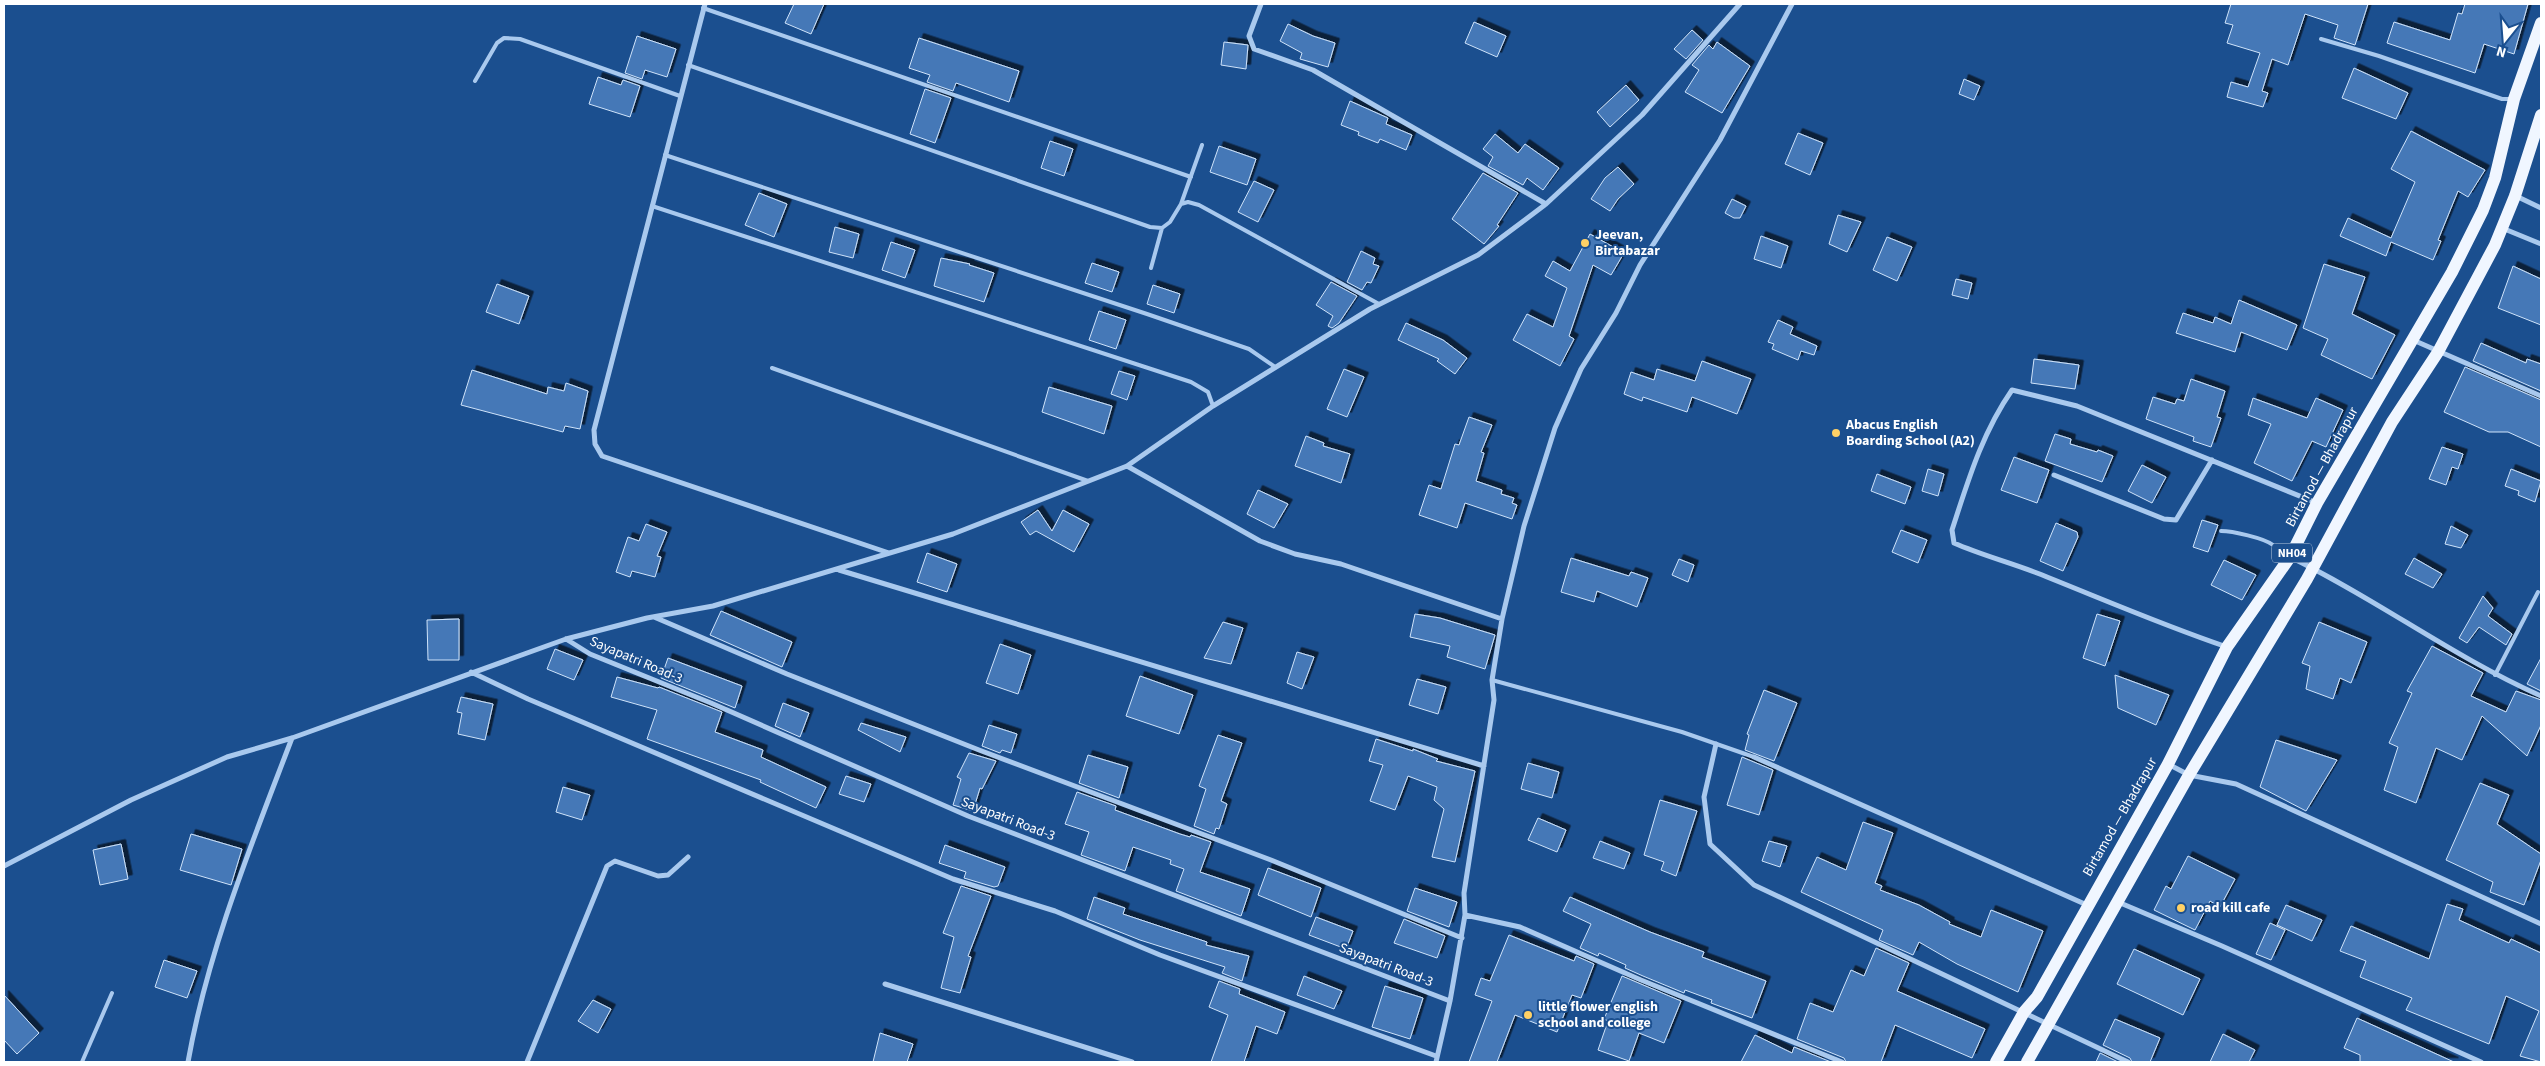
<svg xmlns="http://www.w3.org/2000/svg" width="2545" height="1066" font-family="'Source Sans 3',sans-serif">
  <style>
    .building { fill: #4478b7; stroke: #cfe3fa; filter: url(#shadow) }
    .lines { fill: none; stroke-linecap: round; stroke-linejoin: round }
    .service { stroke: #a9c9ee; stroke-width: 4 }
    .minor { stroke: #a9c9ee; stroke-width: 5 }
    .primary { stroke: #f0f6ff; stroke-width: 12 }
    .poi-dot { fill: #ffd166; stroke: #1b4f8f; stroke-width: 2 }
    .labels { text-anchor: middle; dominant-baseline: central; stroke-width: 4; stroke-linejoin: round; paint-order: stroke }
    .shield { fill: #1b4f8f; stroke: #bbcadd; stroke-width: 1 }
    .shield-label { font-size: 12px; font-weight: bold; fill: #fff }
    .poi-label { font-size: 14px; font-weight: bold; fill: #fff; stroke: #1b4f8f; text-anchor: start }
    .street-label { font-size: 14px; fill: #fff; stroke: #1b4f8f }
  </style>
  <defs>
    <filter id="shadow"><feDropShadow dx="4.5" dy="-4.5" stdDeviation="0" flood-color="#0009"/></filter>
  </defs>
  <rect width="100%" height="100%" fill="#1b4f8f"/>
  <path class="building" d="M794,4H824L811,34L785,23Z
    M2231,4H2368L2355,45L2334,38L2338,25L2305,14L2288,65L2272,59L2262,91L2268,93L2263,107L2227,97L2231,82L2248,87L2260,53L2227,43L2233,25L2225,23Z
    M2465,4H2528L2514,54L2484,44L2475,73L2387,43L2394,22L2450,40L2458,13L2462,14Z
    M1474,22L1506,36L1497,57L1465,43Z
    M1288,24L1313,36L1335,43L1328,67L1300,59L1302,53L1280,41Z
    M1692,30L1703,40L1686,59L1674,49Z
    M637,36L676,49L667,77L645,70L642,79L625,73Z
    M919,38L1019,71L1009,102L959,84L956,83L953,91L927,82L930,75L909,68Z
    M1224,42L1248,45L1246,69L1221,65Z
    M1717,42L1750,66L1722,113L1685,92L1699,70L1692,65L1709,45L1713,49Z
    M2354,68L2408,93L2396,119L2342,98Z
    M598,77L621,85L623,80L640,86L630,117L589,104Z
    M1964,79L1980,86L1974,100L1959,94Z
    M1626,85L1639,100L1610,127L1597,112Z
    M925,89L951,98L935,143L910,134Z
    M1350,101L1388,118L1386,124L1412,135L1406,150L1380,139L1378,143L1358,135L1359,132L1341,125Z
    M2411,131L2485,170L2468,197L2458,191L2438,240L2441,241L2433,260L2391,242L2386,256L2340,236L2348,218L2391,238L2415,182L2391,169Z
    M1798,133L1823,143L1810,175L1785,164Z
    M1495,134L1518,153L1525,144L1559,168L1543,190L1527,178L1523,185L1488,166L1493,157L1483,149Z
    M1050,141L1073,149L1064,176L1041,168Z
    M1219,146L1256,159L1247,185L1210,172Z
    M1618,167L1634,184L1618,199L1610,211L1591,199L1605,178Z
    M1483,173L1518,193L1497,225L1499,226L1484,244L1452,219Z
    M1254,181L1274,190L1258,222L1238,212Z
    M759,193L787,204L774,237L745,225Z
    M1732,199L1746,206L1740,218H1734L1725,213Z
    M1838,215L1861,222L1847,252L1829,244Z
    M835,227L859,234L853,258L829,252Z
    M1590,234L1624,253L1611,275L1593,265L1569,336L1574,339L1560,366L1513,340L1527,314L1553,327L1567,288L1545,276L1553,261L1570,271Z
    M1761,236L1788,246L1781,268L1754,259Z
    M1887,237L1912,247L1897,281L1873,270Z
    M891,242L915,250L905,278L882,270Z
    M1361,251L1375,258L1373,264L1379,266L1371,283L1367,282L1362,290L1347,282Z
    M941,258L970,264L969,265L994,273L984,302L934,286Z
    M1092,263L1119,272L1112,292L1085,283Z
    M2324,264L2365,277L2352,314L2395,335L2372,379L2321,355L2328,339L2303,328Z
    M2513,266L2541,279V325L2498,308Z
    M1956,279L1972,283L1968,299L1952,295Z
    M1331,282L1357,296L1339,323L1332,328L1328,326L1333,316L1316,305Z
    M497,284L529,296L519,324L486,312Z
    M1153,285L1180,294L1174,313L1147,304Z
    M2239,300L2297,325L2287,350L2241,332L2235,352L2176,333L2183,313L2213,323L2215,317L2231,324Z
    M1099,311L1126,320L1116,349L1089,340Z
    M1778,320L1793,327L1790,334L1817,346L1814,355L1801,351L1798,360L1772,349L1774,344L1768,342Z
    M1406,323L1443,340L1467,358L1455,374L1437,361L1439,359L1398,340Z
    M2481,343L2526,363L2527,359L2541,364V391L2473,361Z
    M2034,359L2079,365L2075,389L2031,383Z
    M1702,361L1751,379L1737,414L1692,397L1687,412L1643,397L1642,401L1624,394L1631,372L1654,380L1657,369L1695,381Z
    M2465,367L2541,400V447L2508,432H2489L2444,412Z
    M1344,369L1364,377L1347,417L1327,409Z
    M472,370L547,394L548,387L564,391L566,383L588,391L580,429L565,426L563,432L461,405Z
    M1119,371L1135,376L1127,400L1111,394Z
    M2191,379L2225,391L2217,417L2221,418L2211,447L2193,441L2194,437L2146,419L2153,397L2175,404L2177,399L2184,401Z
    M1049,387L1112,406L1104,434L1042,412Z
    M2253,398L2307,418L2316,398L2343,410L2326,447L2312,441L2292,481L2254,463L2271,424L2248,415Z
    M1469,417L1492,425L1481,452L1484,453L1476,481L1502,490L1501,494L1514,498L1512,503L1517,505L1512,519L1465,503L1457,528L1419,515L1429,485L1441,489L1455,444L1459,445Z
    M2055,434L2071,439L2070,444L2097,452L2098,450L2113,456L2102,482L2045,461Z
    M1306,436L1324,443L1323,446L1350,454L1341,483L1295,466Z
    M2442,447L2463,454L2458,469L2452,467L2446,485L2429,479Z
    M2014,457L2049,470L2037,503L2001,490Z
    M2142,465L2166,477L2152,503L2128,491Z
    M1928,469L1944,474L1938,496L1922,491Z
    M2511,469L2541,481L2535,502L2518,495L2519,491L2505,486Z
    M1877,474L1911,487L1905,504L1871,491Z
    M1258,490L1288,504L1274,528L1247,514Z
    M1038,510L1052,531L1063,510L1089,524L1074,552L1036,531L1030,535L1021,522Z
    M2202,520L2218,525L2208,552L2193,547Z
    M2056,523L2077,532L2078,537L2063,571L2040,561Z
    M646,524L667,532L657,556L661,557L655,577L632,571L630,577L616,572L628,537L639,541Z
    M2451,526L2468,535L2461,548L2445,544Z
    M1901,530L1927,540L1918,563L1892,552Z
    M927,553L957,564L947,592L917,582Z
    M1571,558L1629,576L1631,572L1648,578L1637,607L1597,591L1594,602L1561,592Z
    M2414,558L2442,574L2433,588L2405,574Z
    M1679,559L1694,565L1688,582L1672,575Z
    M2224,560L2256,575L2242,600L2211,585Z
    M2483,596L2493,608L2488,616L2512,634L2506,645L2479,627L2467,643L2459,638Z
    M721,611L792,642L782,667L710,635Z
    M1415,614L1440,618L1495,635L1485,669L1447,657L1450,646L1410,637Z
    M2097,614L2120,621L2105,666L2083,658Z
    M459,619V660H428L427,620Z
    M1223,622L1243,628L1231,664L1204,658Z
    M2319,622L2367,642L2351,683L2340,678L2333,699L2306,689L2310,666L2302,663Z
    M1000,644L1031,655L1018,694L986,683Z
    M2432,646L2483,673L2471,696L2506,712L2516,691L2541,700V725L2527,756L2482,716L2462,760L2436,748L2416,803L2384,790L2398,747L2389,743L2412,693L2407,691Z
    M555,649L583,660L574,680L547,669Z
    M1297,652L1314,657L1302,689L1287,683Z
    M668,658L742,686L735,708L661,678Z
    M2541,658V691L2527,684Z
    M2115,675L2169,695L2156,725L2118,708Z
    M1140,676L1193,695L1179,734L1126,716Z
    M617,677L658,688L659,687L722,712L715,732L763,750L761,757L826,787L816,808L760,782L761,780L647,739L657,710L611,697Z
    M1417,679L1446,687L1438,714L1409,705Z
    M1764,690L1797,703L1774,761L1745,750L1749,735L1747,734Z
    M461,697L493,704L485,740L458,734L462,713L457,712Z
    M783,703L809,713L800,737L775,726Z
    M861,723L906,737L900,752L858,730Z
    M989,725L1017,734L1011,753L1002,750L1000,753L982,746Z
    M1218,735L1242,743L1221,801L1227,804L1219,829L1216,828L1214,834L1194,826L1206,789L1199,786Z
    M1376,739L1413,751V749L1438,759L1436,761L1475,771L1455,862L1432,857L1444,809L1434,800L1437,787L1408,776L1395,810L1370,801L1383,765L1369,761Z
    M2276,740L2337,760L2306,811L2260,787Z
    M969,753L996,761L982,789L980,788L973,811L953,805L961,779L957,777Z
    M1088,755L1128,767L1119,798L1079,783Z
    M1742,757L1773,770L1759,815L1727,805Z
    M1528,763L1559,772L1552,798L1521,789Z
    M846,776L871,784L864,802L839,794Z
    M2480,783L2509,795L2497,824L2541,854V860L2524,905L2490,892L2493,882L2446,860Z
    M563,787L590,795L582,820L556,812Z
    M1077,792L1116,806L1115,810L1180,834L1190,837L1191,835L1211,842L1200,872L1250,889L1241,916L1176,891L1184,869L1170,864L1171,860L1133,847L1125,871L1081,855L1089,832L1065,824Z
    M1660,800L1697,811L1676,876L1661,870L1664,862L1644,855Z
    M1538,818L1566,830L1557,852L1528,840Z
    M1863,822L1893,833L1875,883L1882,886L1880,890L1919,905L1950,922L1949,924L1981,937L1991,910L2043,931L2018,992L1957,964L1919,942L1913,955L1879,940L1883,930L1801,892L1817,857L1846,870Z
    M191,834L242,849L231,885L180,870Z
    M1600,841L1630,853L1624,869L1593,858Z
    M1769,841L1787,846L1780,867L1762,861Z
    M121,844L128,879L100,885L93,850Z
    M945,845L1005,867L998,886L994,887L964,878L966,872L939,863Z
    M2188,856L2235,879L2220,907L2210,901L2195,930L2154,910L2166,886L2171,889Z
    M1268,868L1321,888L1311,917L1258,895Z
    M961,886L991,896L968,956L971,957L960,993L941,988L954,937L943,933Z
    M1415,888L1457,902L1449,927L1407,911Z
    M1094,897L1125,908L1123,914L1207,942L1206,945L1249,956L1242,981L1222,973L1225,967L1140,940L1087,919Z
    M1570,897L1650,932L1704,952L1702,957L1766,981L1752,1018L1711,1003L1712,1000L1685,990L1684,993L1643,976L1625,968L1626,965L1599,953L1598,956L1580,948L1591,924L1563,911Z
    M2447,904L2463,909L2459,920L2509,943L2511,939L2541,953V1062L2520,1056L2539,1011L2506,996L2489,1044L2406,1010L2412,998L2360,977L2366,961L2340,951L2351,926L2429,959Z
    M2286,905L2322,920L2312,941L2277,925Z
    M1316,917L1353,931L1346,949L1309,935Z
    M1404,919L1445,936L1437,958L1394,943Z
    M2270,923L2285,930L2271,960L2256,954Z
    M1509,935L1574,961L1576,956L1594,964L1581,998L1572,995L1557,1032L1515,1015L1497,1062H1469L1492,1001L1475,995L1481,978L1490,981Z
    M1876,948L1909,963L1897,991L1985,1029L1972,1058L1895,1025L1881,1062H1846L1844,1058L1797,1039L1810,1003L1833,1012L1851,970L1864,976Z
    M2134,949L2200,979L2183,1015L2117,984Z
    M164,960L197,971L187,998L155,987Z
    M1304,976L1342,991L1334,1009L1297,995Z
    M1622,976L1681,1001L1664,1043L1639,1033L1629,1061L1598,1050L1608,1021L1604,1019Z
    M1219,981L1240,989L1239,994L1285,1012L1277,1034L1256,1026L1244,1062H1211L1228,1015L1209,1007Z
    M1385,986L1423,998L1410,1039L1372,1027Z
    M4,995L39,1033L17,1054L4,1040Z
    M593,1000L611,1009L598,1033L578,1021Z
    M2357,1018L2454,1062H2360V1055L2344,1048Z
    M2115,1019L2160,1038L2150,1062H2132L2130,1058L2103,1045Z
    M880,1033L913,1044L907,1062H873Z
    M2223,1034L2255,1050L2249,1062H2210Z
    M1755,1035L1792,1053L1794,1047L1831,1062H1741Z
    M2100,1053L2118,1062H2096Z"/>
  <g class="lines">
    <path class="service" d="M703,8L1191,177
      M2321,39L2379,56L2502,99H2512
      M688,65L1150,227L1162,228L1170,222L1181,204L1188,202L1199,205L1379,304
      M475,81L497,43L504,38L520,39L680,96
      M665,155L1147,314L1249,349L1275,367
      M1181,204L1202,145
      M652,206L1191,382L1208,392L1213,406
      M1151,268L1162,228
      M772,368L1088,481
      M2221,531C2232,531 2264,538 2273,545C2279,550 2280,554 2289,556
      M2495,675L2538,592
      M1492,680L1682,732L1754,757
      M82,1062L112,993"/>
    <path class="minor" d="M705,4L594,430L595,444L602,456L889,553
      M1261,4L1249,36L1254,49L1313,70L1546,204
      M2516,196L2541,208
      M2502,228L2541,244
      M2413,340L2541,396
      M1127,466L1260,541L1295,554L1341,564L1502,619
      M2054,475L2164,519L2176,520L2212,460
      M2290,557C2377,599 2453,657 2541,696
      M839,570L1484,766
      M654,617L787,674L979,750L1271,860L1462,938
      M566,639L590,654L711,703L968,816L1450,1001
      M2227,647C2162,625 2100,598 2037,573C2009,562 1981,555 1954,543L1952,530C1968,481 1982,433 2012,390L2077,406L2317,503
      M471,672L528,699L953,879L1055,911L1160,955L1436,1056
      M1716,744L1704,797L1710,844L1754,885L2128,1062
      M1754,757L2087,905
      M2168,764L2189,775L2236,784L2541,924
      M4,866L131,800L227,757L292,738L566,639L647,618L713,606L953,534L1127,466L1213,406L1370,309L1478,255L1546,204L1642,115L1740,4
      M2118,902L2222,946L2481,1062
      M1465,915L1464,893L1494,700L1492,680L1502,619L1524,526L1555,428L1581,369L1616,313L1640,265L1720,140L1792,4
      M885,984L1132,1062
      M188,1062C208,950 252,843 292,738
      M527,1062L607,866L615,861L658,876L668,875L688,857
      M1436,1062L1450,1001L1465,915L1520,927L1641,980L1842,1062"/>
    <path class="primary" d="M1996,1062L2024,1012L2037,997L2168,764L2227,647L2290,557L2317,503L2452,272L2483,210L2495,178L2514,99L2541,23
      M2027,1062L2189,775L2307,579L2392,422L2438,352L2495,245L2515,196L2541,115"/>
  </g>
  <g class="poi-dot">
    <circle cx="1585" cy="243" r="5"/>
    <circle cx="1836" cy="433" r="5"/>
    <circle cx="2181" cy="908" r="5"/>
    <circle cx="1528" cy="1015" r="5"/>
  </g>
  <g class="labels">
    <rect class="shield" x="2272" y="543.5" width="40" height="19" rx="4"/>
    <g class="shield-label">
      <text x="2292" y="553">NH04</text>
    </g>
    <g class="poi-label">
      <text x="1595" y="235">Jeevan,<tspan x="1595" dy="16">Birtabazar</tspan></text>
      <text x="1846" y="425">Abacus English<tspan x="1846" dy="16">Boarding School (A2)</tspan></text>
      <text x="2191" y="908">road kill cafe</text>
      <text x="1538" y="1007">little flower english<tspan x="1538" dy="16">school and college</tspan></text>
    </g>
    <g class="street-label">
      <text transform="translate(2322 467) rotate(-61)">Birtamod — Bhadrapur</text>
      <text transform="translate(636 660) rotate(23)">Sayapatri Road-3</text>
      <text transform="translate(2120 817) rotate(-60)">Birtamod — Bhadrapur</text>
      <text transform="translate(1008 819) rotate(21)">Sayapatri Road-3</text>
      <text transform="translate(1386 965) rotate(21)">Sayapatri Road-3</text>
    </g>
  </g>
  <rect width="2545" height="1066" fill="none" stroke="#ffffff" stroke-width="10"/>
  <g transform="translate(2505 40) rotate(197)" stroke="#1b4f8f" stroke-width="4" paint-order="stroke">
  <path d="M0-4L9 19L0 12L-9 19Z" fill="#ffffff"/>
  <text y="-8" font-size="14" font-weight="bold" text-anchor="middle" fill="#ffffff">N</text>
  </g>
</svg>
